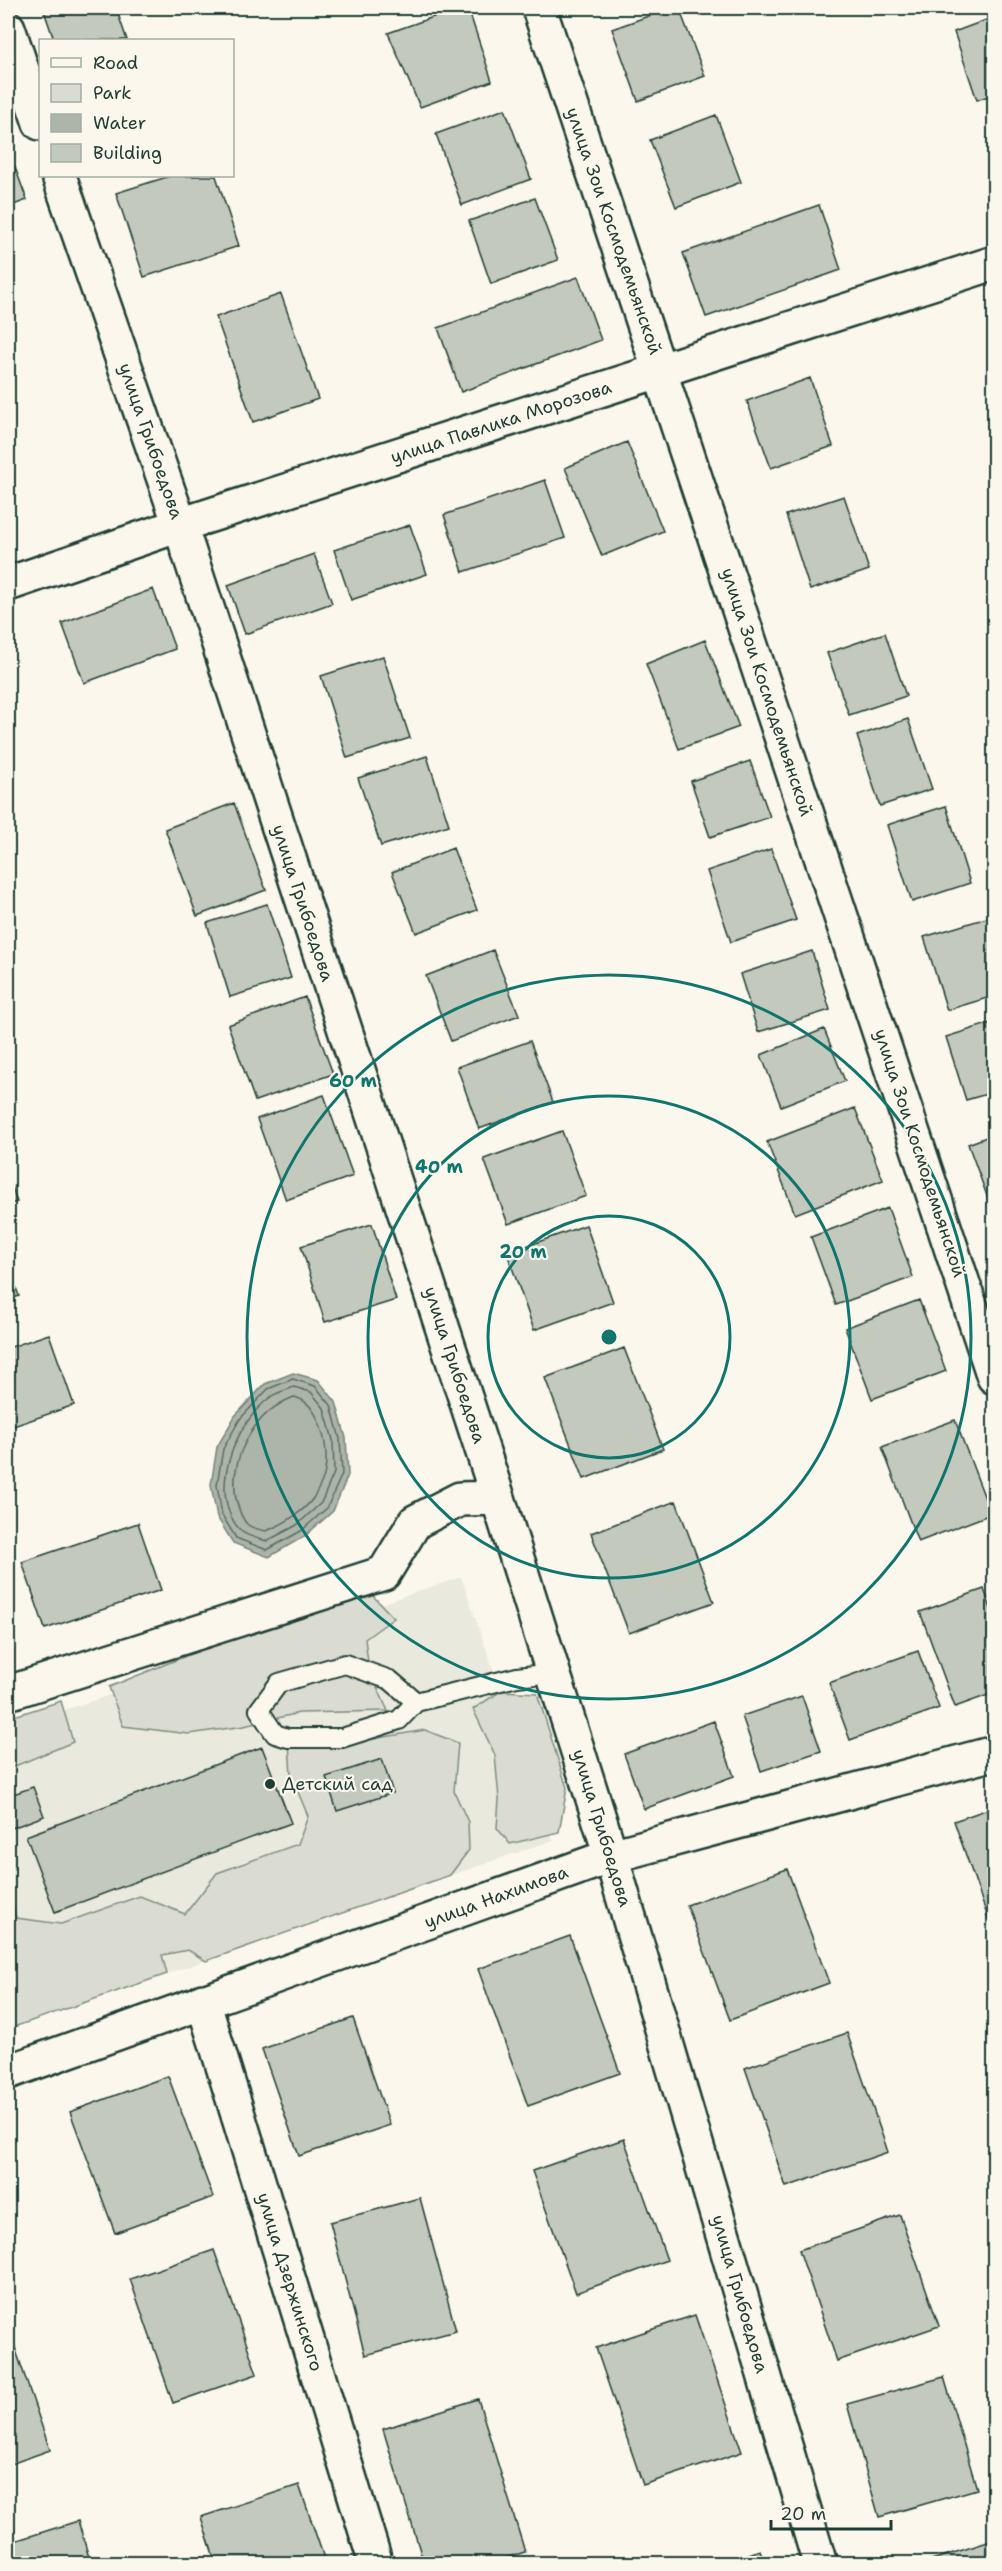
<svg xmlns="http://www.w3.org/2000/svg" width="1002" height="2571" font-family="'Shantell Sans',sans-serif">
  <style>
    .built { fill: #eae9de }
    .green { fill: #dbdcd1; stroke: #7d8c82; stroke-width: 1.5 }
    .water { fill: #adb4aa; stroke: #74847b; stroke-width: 1.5 }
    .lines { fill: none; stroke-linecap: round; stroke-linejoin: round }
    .shore { stroke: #586d63; stroke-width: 1.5 }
    .building { fill: #c4c9be; stroke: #1f3d34; stroke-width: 1.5 }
    .service-casing { stroke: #1f3d34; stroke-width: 22 }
    .minor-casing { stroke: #1f3d34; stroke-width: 38 }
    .service { stroke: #fbf7ec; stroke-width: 18 }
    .minor { stroke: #fbf7ec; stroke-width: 33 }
    .ring { fill: none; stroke: #0f766e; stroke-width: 3 }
    .poi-dot { fill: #1f3d34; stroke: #fbf7ec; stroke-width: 2 }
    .labels { text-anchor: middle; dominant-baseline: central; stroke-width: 4.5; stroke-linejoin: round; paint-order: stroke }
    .street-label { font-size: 18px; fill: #1f3d34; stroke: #fbf7ec }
    .poi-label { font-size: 18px; fill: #1f3d34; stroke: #fbf7ec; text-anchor: start }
    .centre { fill: #0f766e; stroke: #fbf7ec; stroke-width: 3 }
    .ring-label { font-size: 18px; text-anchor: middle; font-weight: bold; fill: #0f766e; stroke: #fbf7ec; stroke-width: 4.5; stroke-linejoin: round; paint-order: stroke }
  </style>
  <rect width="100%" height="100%" fill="#fbf7ec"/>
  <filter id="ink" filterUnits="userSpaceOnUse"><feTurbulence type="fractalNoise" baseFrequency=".0167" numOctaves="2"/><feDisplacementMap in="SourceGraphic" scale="12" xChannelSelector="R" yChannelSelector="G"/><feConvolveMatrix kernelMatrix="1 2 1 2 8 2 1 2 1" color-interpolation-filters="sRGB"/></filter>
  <g filter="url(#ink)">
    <path class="built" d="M461,1577L553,1840L8,2029V1729Z"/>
    <path class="green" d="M373,1596L394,1618L365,1639L369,1669L388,1711L299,1713L244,1726L189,1734L123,1726L109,1687L243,1633Z
      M501,1691L537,1693L567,1788L559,1832L510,1844L497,1828L499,1799L495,1755L473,1709Z
      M61,1701L73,1742L8,1769V1718Z
      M425,1730L458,1743L454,1791L468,1822L469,1850L450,1875L206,1961L188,1950L162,1955L167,1974L8,2029V1885L16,1918L61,1924L140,1896L185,1914L217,1873L298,1844L308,1816L291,1775L289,1743L333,1746Z"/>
    <path class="water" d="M293,1373L318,1380L336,1402L346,1438L348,1475L333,1511L305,1536L269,1557L233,1543L217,1517L211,1485L217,1447L235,1416L265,1384Z"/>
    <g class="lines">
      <path class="shore" d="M293,1379L315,1386L331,1405L340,1439L342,1474L327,1508L301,1531L267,1550L236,1538L222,1515L217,1485L223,1449L240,1419L268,1389Z
        M294,1387L311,1392L324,1408L333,1440L334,1473L321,1503L297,1525L267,1541C259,1539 246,1536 241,1531C205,1494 236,1421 272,1396C278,1392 287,1390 294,1387Z
        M294,1397C320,1402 329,1447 325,1471C324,1478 318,1490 314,1497C304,1512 282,1525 266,1531C261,1530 252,1528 248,1525C241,1519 238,1507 236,1499C229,1458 254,1412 294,1397Z"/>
    </g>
    <path class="building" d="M43,8H116L127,40H54Z
      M459,8H468L492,81L420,107L388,33Z
      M671,8H679L705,76L638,101L612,29Z
      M994,17V94L977,100L954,32Z
      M505,109L531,179L462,205L436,134Z
      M716,115L741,182L676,207L650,140Z
      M8,148L27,200L8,207Z
      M170,176H216L239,246L144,277L116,193Z
      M535,198L558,260L491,284L469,221Z
      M819,205L841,270L706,317L683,253Z
      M578,277L601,340L461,392L438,328Z
      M281,294L318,399L253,422L216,317Z
      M810,378L833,446L771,468L747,401Z
      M627,442L663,531L602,556L565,468Z
      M545,480L565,538L463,572L444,515Z
      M844,496L869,570L810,590L786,515Z
      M410,525L427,574L351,600L334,550Z
      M314,554L332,603L245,634L228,585Z
      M153,589L175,649L84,683L62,623Z
      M885,633L906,696L849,715L827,653Z
      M705,640L739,727L679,749L646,664Z
      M383,656L410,738L347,758L321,676Z
      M908,719L932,789L880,806L857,736Z
      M427,756L449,825L381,846L358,778Z
      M750,761L770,817L710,837L691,781Z
      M234,803L266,890L197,916L165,829Z
      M946,806L970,883L912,902L887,825Z
      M453,848L477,910L416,933L392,872Z
      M771,849L796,920L731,942L707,871Z
      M267,904L291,978L230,997L207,923Z
      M993,916L994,996L947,1010L924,937Z
      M493,950L519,1015L451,1041L426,976Z
      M812,951L830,1010L758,1032L740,974Z
      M305,997L333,1074L255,1101L228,1025Z
      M994,1022V1092L966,1100L946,1037Z
      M824,1029L845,1081L781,1106L761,1055Z
      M530,1041L553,1102L479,1129L457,1067Z
      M324,1095L353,1176L286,1200L257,1119Z
      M855,1108L883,1180L795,1214L767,1142Z
      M562,1131L586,1196L508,1224L484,1159Z
      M994,1134V1215L968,1144Z
      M8,1175L17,1202L8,1205Z
      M888,1208L913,1277L836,1305L811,1237Z
      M372,1224L396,1300L325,1322L301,1246Z
      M586,1225L613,1302L534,1330L507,1253Z
      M8,1264L19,1296L8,1300Z
      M919,1300L946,1371L872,1399L845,1328Z
      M49,1334L74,1405L8,1428V1348Z
      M624,1348L663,1449L584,1479L545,1378Z
      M955,1420L991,1514L918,1542L882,1447Z
      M676,1501L714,1602L629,1633L591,1533Z
      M138,1523L161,1590L45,1629L22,1562Z
      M984,1589L994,1617V1693L955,1707L920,1612Z
      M918,1651L939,1708L850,1740L829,1683Z
      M802,1696L821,1751L761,1771L742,1716Z
      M714,1721L734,1776L644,1809L624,1754Z
      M262,1747L291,1823L55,1912L26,1836Z
      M382,1759L393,1793L337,1811L326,1777Z
      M33,1787L44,1816L12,1828L8,1818V1796Z
      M994,1807V1935L954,1821Z
      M787,1869L829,1983L730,2020L687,1905Z
      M570,1936L620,2073L528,2106L478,1969Z
      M353,2018L390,2125L299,2156L262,2049Z
      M847,2033L888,2152L786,2187L745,2068Z
      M168,2076L213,2197L115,2233L70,2112Z
      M624,2139L667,2260L576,2293L532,2171Z
      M420,2198L456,2331L365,2355L330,2222Z
      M900,2215L939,2326L837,2361L799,2250Z
      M214,2250L257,2374L173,2403L130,2279Z
      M695,2315L742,2452L643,2485L596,2348Z
      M8,2327L50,2450L8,2465Z
      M944,2377L977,2489L879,2517L847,2404Z
      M478,2399L525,2552L486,2564H424L383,2429Z
      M299,2485L326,2564H216L201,2517Z
      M78,2521L91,2564H8V2543Z
      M994,2540V2564H919Z
      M760,2550L765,2564H722Z"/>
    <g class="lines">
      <g class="service-casing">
        <path id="service" d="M416,1702L399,1720L342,1738H288L275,1734L259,1710L279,1683L345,1664L390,1680L416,1702L517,1677L553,1673"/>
      </g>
      <g class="minor-casing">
        <path id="minor" d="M539,8L994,1377
          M8,28L40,123
          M59,176L180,525L498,1498L611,1856L820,2564
          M8,584L180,525L994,263
          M8,1693L384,1573L415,1522L460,1499L498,1498
          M203,2001L376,2564
          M8,2072L611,1856L994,1753"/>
      </g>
      <use href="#service" class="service"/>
      <use href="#minor" class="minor"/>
    </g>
  </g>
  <g class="ring">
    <circle cx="609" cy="1337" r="121"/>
    <circle cx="609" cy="1337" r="241"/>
    <circle cx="609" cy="1337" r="362"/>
  </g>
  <circle class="poi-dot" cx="270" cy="1784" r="6"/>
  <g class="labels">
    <g class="street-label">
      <text transform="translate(614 231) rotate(71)">улица Зои Космодемьянской</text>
      <text transform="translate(501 422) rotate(-18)">улица Павлика Морозова</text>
      <text transform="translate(151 441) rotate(71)">улица Грибоедова</text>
      <text transform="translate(767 692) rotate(72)">улица Зои Космодемьянской</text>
      <text transform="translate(303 903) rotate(72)">улица Грибоедова</text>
      <text transform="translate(920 1153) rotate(72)">улица Зои Космодемьянской</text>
      <text transform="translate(455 1365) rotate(72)">улица Грибоедова</text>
      <text transform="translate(602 1828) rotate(73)">улица Грибоедова</text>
      <text transform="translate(496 1897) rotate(-20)">улица Нахимова</text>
      <text transform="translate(290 2282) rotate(73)">улица Дзержинского</text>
      <text transform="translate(740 2294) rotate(74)">улица Грибоедова</text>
    </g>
    <g class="poi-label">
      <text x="282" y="1784">Детский сад</text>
    </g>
  </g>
  <circle cx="609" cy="1337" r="9" class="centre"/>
  <g class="ring-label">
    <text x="353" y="1087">60 m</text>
    <text x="439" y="1173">40 m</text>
    <text x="523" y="1258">20 m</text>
  </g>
  <rect width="1002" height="2571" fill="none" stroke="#fbf7ec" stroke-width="30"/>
  <rect x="15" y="15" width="972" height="2541" fill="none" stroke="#1f3d34" stroke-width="2" filter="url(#ink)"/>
  <rect x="39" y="39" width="195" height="138" fill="#fbf7ec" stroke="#a3ada2" stroke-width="1.5"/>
  <rect x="51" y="58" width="30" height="9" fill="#fbf7ec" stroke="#a3ada2" stroke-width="1.5"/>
  <text x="93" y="69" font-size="18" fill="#1f3d34">Road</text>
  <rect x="51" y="84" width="30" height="18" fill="#dbdcd1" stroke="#a3ada2" stroke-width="1.5"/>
  <text x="93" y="99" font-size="18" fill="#1f3d34">Park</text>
  <rect x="51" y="114" width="30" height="18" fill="#adb4aa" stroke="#a3ada2" stroke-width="1.5"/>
  <text x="93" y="129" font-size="18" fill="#1f3d34">Water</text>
  <rect x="51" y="144" width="30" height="18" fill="#c4c9be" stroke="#a3ada2" stroke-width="1.5"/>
  <text x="93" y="159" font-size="18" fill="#1f3d34">Building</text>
  <path d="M771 2520v9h120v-9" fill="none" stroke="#1f3d34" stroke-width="3"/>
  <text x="780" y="2520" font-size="18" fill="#1f3d34" stroke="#fbf7ec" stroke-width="4.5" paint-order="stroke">20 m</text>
</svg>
